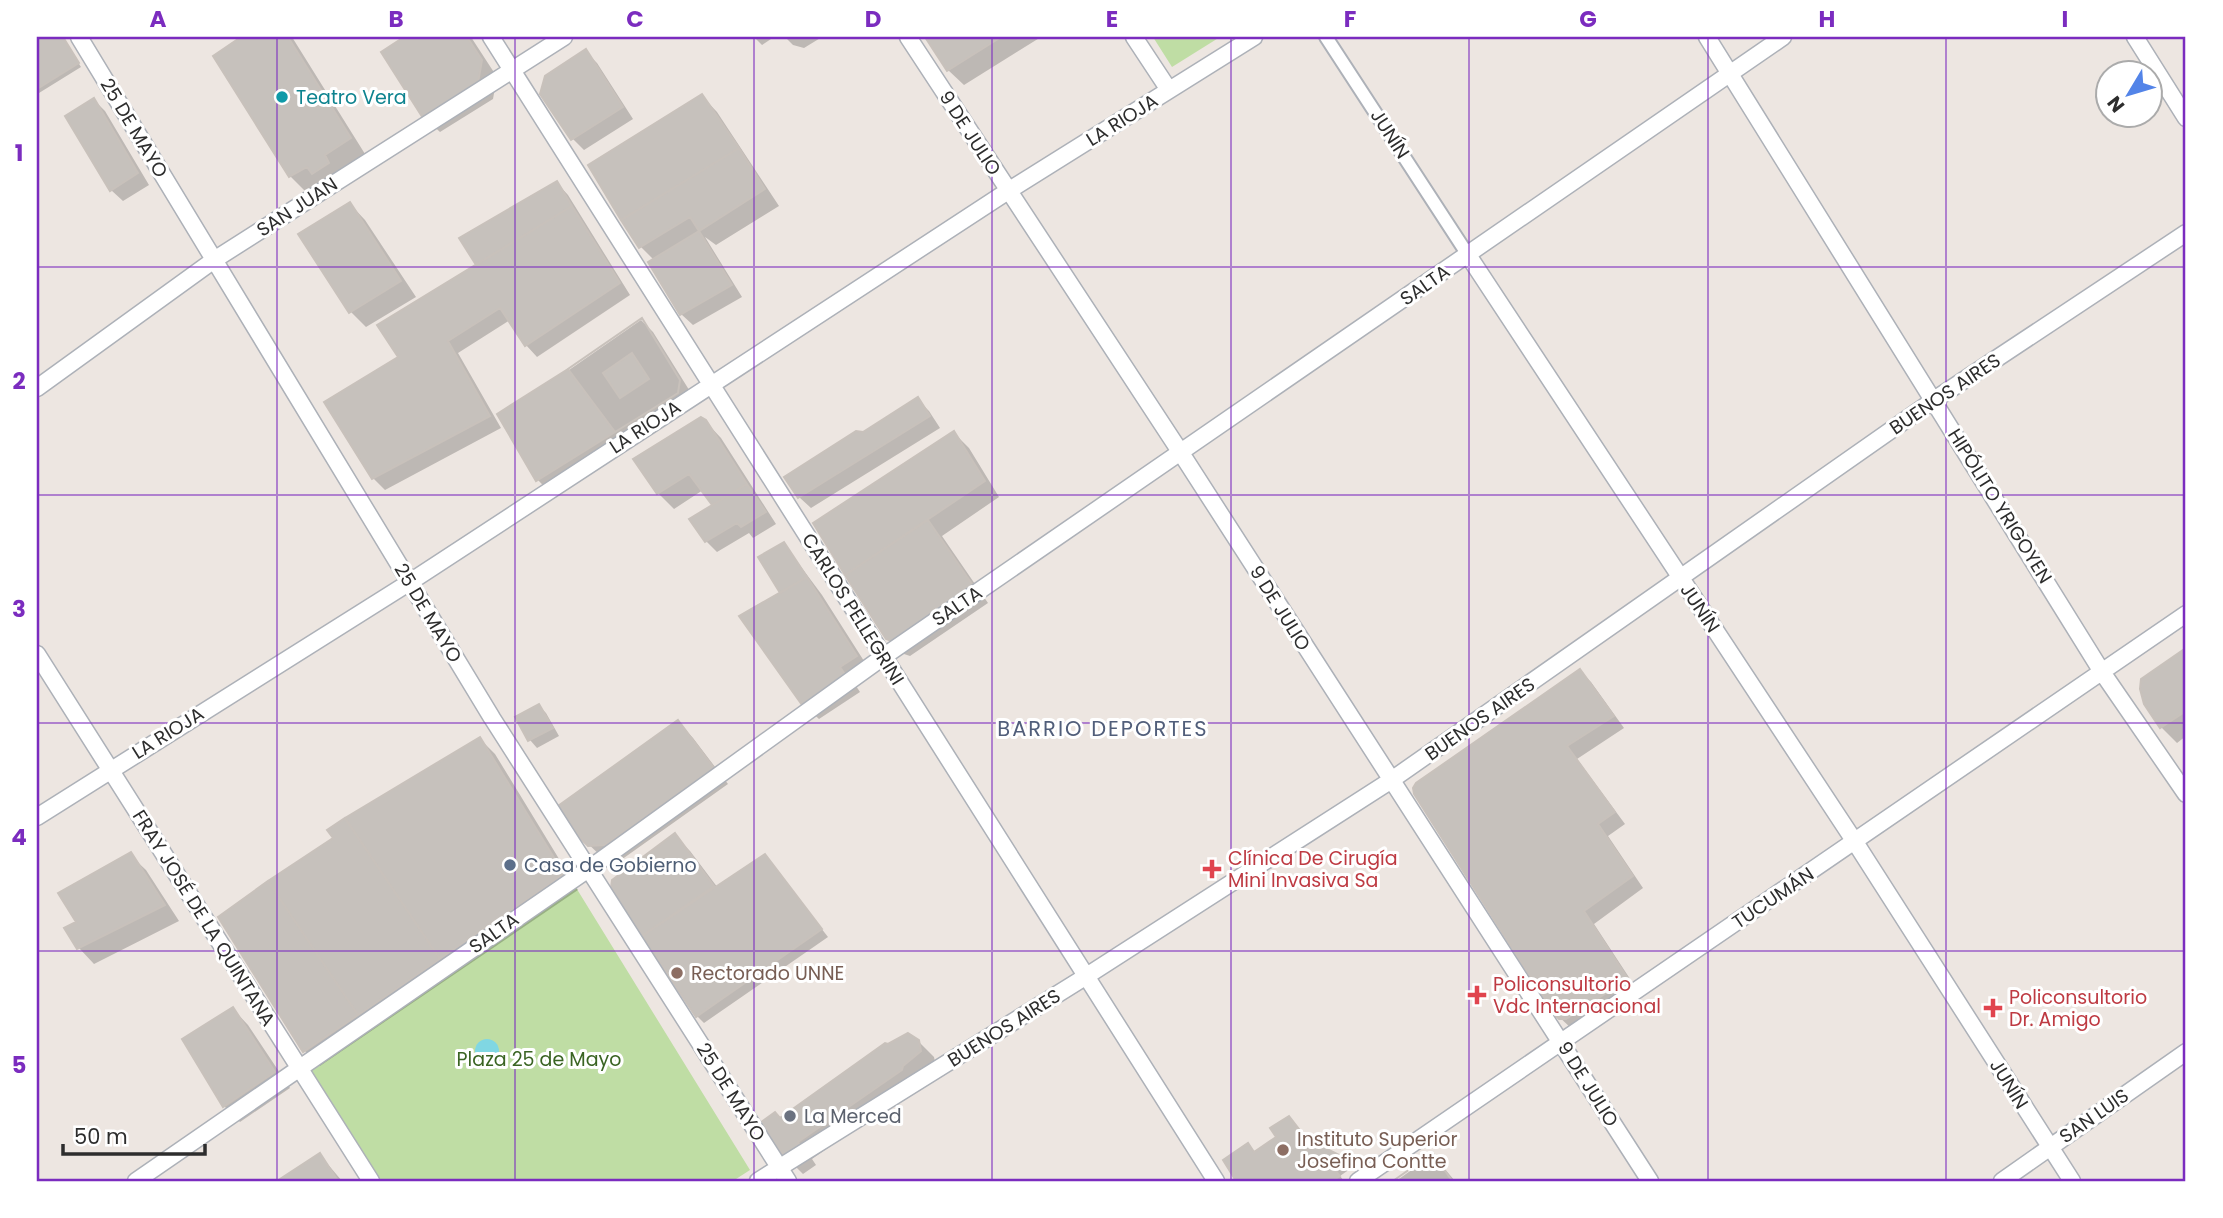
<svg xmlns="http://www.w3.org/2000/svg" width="2223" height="1218" font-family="Poppins,sans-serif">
<rect width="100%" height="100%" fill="#ede6e1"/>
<path fill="#bfdda4" d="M1153,37H1220L1172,67Z
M575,886L750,1170L733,1181H378L305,1071Z"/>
<path fill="#80d7e3" d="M475 1051a12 12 0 1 1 24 0a12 12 0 1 1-24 0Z"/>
<path fill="#0003" d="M37,37H62L81,67L39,93L37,91Z
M244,37H292L365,154L306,192L290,176L215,56Z
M407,37H471L497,77L493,99L440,132L424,117L383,53Z
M754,37H774L762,45Z
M785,37H822L804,48L793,45Z
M927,37H1041L964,85L948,70Z
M585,51L597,63L633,119L584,150L572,138Z
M702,96L717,112L779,206L716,245L705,237L742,297L693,325L681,314L654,260L641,247L590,166Z
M94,100L105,111L149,185L123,201L111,190Z
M557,183L568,195L630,295L537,357L526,345L510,320L458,353L501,428L385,490L373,478L326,403L400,357L479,265Z
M350,204L365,220L416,297L366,327L351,312Z
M641,320L653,332L691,393L553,496L538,480L499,415L569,370Z
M918,400L929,411L940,428L811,508L799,497L864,434Z
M705,421L721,438L776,524L753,538L749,533L717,552L706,541L715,506L703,490L674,509L658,493Z
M954,433L969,448L999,497L942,536L988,603L910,656L904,654L887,638L815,523Z
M784,544L822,595L871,672L854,683L860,692L819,719L803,704L783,593Z
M2186,650V736L2177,743L2161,727L2145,704L2143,680Z
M1580,671L1591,682L1624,728L1577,759L1625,824L1608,836L1643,888L1594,924L1638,991L1573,1030L1555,1013L1415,794Z
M539,706L546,713L559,736L537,748L530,740L518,717Z
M678,722L693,738L728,784L621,860L606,861L581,837Z
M480,739L495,754L578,890L320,1066L305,1051Z
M675,836L690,851L718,888L765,856L828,937L704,1023L697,1016L613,888Z
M130,855L146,870L179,921L94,964L79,948V922Z
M233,1009L248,1025L290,1088L240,1122L224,1106L185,1039Z
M918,1041L934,1057L936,1067L918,1085L812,1159L816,1165L803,1174L793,1164L791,1166L775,1150L781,1120Z
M1288,1118L1313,1147L1315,1145L1339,1158L1350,1169L1340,1176L1344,1181H1238L1225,1160L1248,1145L1255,1153L1279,1138Z
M320,1155L342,1181H281Z
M1433,1155L1455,1181H1396Z"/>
<path fill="#c6c1bc" stroke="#c8c1bb" stroke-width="2" fill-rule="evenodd" d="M37,37H63L79,63L37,89Z
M241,37H288L351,138L325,155L329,163L312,174L307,167L289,177L213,56Z
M404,37H467L482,60L478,83L423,118L381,52Z
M925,37H1001L947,71Z
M586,49L623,107L571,140L540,94L545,76Z
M702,94L739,148L621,220L588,165Z
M94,98L138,173L110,191L65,116Z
M739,148L765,189L699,231L690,217L639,248L621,220Z
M557,181L572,206L476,265L459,238Z
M350,202L401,281L349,313L298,234Z
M572,206L620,283L525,346L500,308L448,341L490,416L372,479L324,402L398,357L377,325Z
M699,231L732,285L680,315L648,262Z
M642,318L680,380L678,393L615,432L568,369ZM632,353L649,379L620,398L603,373Z
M642,318L680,380L678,393L615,432L568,369Z
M568,369L615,432L536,481L497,414Z
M918,397L930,416L798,498L784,477L856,431L863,432Z
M701,417L706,420L747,484L712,505L689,474L657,494L633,459Z
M954,431L985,481L845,575L813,523Z
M747,484L766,512L741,527L737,523L705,542L689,519Z
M928,520L974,587L894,642L886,639L845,575Z
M784,542L807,577L780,593L758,557Z
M807,577L857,656L840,667L846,676L802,705L739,616Z
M2186,648V711L2160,728L2144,704L2140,689L2141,679Z
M1580,669L1614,716L1567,746L1615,812L1598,824L1633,876L1584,911L1628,979L1566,1019H1559L1554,1014L1414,794L1413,788L1416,783Z
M539,704L553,728L528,741L515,717Z
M678,720L714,768L605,845L588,846L580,838L558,806Z
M480,737L564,874L440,959L345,818Z
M345,818L440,959L358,1015L268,881L333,838L327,830Z
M675,833L714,886L642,936L611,888L612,880Z
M131,852L165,905L77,949L64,928L76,922L58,893Z
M765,854L822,929L696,1017L642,936Z
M268,881L358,1015L303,1052L218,917Z
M233,1007L275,1072L223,1107L182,1039Z
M908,1033L919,1040L921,1051L903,1066L902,1070L798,1142L802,1149L786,1159L778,1148L774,1151L764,1137L768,1134L760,1123L775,1112L780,1118L885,1043L888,1044Z
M1289,1116L1305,1137L1300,1142L1307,1151L1315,1143L1341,1156L1330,1164L1340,1176L1332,1181H1236L1223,1160L1248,1143L1254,1152L1276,1137L1270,1128Z
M320,1153L338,1181H277Z
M1433,1153L1452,1181H1393Z
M1433,1153L1452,1181H1393Z"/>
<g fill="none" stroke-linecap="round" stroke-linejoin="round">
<defs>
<path id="pedestrian" d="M1326,37L1468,255"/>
<path id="minor" d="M79,37L492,718L788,1181
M491,37L1216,1181
M908,37L1181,453L1650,1181
M1134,37L1169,90
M1707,37L2102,672L2186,794
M2135,37L2186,118
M1468,255L1855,842L2072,1181
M37,388L214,260L564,37
M37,654L371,1181
M37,817L410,582L1008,191L1254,37
M136,1181L590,868L883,657L1783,37
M758,1181L1085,977L1390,781L1934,400L2186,233
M1358,1181L2186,614
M2002,1181L2186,1052"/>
</defs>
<use href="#pedestrian" stroke="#adb1b8" stroke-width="16"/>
<use href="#minor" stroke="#adb1b8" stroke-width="19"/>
<use href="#pedestrian" stroke="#fff" stroke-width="12"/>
<use href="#minor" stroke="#fff" stroke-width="16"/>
</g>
<path fill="none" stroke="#7b2cbf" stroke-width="2" stroke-opacity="0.55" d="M277,37V1181M515,37V1181M754,37V1181M992,37V1181M1231,37V1181M1469,37V1181M1708,37V1181M1946,37V1181M37,267H2186M37,495H2186M37,723H2186M37,951H2186"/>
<circle fill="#0f9aa8" stroke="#fff" stroke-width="2.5" cx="282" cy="97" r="7"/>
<circle fill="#5c6f8a" stroke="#fff" stroke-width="2.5" cx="510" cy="865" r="7"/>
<g fill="#e0444e" stroke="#fff" stroke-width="2.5">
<path d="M1208.5 858.5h7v7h7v7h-7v7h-7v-7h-7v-7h7z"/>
<path d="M1473.5 984.5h7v7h7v7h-7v7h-7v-7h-7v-7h7z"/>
<path d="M1989.5 997.5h7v7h7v7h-7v7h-7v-7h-7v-7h7z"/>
</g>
<g fill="#8d6e63" stroke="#fff" stroke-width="2.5">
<circle cx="677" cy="973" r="7"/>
<circle cx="1283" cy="1150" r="7"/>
</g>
<circle fill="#6b7280" stroke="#fff" stroke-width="2.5" cx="790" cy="1116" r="7"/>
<g text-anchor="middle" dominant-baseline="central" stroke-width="6" stroke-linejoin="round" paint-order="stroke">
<g font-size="19" fill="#0d838f" stroke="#fff" text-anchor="start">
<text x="296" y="97">Teatro Vera</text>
</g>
<g font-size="19" fill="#2d2d2d" stroke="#fff">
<text transform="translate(1122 120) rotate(-32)">LA RIOJA</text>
<text transform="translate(134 128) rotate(59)">25 DE MAYO</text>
<text transform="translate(970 133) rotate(57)">9 DE JULIO</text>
<text transform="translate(1390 134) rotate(57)">JUNÍN</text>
<text transform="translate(297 207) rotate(-33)">SAN JUAN</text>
<text transform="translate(1425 285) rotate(-35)">SALTA</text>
<text transform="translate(1945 394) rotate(-34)">BUENOS AIRES</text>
<text transform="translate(645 427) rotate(-33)">LA RIOJA</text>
<text transform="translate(2000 506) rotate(58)">HIPÓLITO YRIGOYEN</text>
<text transform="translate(957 606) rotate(-34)">SALTA</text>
<text transform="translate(1280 608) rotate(58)">9 DE JULIO</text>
<text transform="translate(1700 608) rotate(56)">JUNÍN</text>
<text transform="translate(853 609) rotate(58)">CARLOS PELLEGRINI</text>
<text transform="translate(428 613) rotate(59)">25 DE MAYO</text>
<text transform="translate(1480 719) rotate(-35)">BUENOS AIRES</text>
<text transform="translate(168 733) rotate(-32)">LA RIOJA</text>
<text transform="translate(1773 898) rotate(-34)">TUCUMÁN</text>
<text transform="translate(204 918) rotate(58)">FRAY JOSÉ DE LA QUINTANA</text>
<text transform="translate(494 933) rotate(-35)">SALTA</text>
<text transform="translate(1004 1028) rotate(-32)">BUENOS AIRES</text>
<text transform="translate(1588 1084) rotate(58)">9 DE JULIO</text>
<text transform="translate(2009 1084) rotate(58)">JUNÍN</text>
<text transform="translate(731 1092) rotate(58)">25 DE MAYO</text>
<text transform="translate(2094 1116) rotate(-35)">SAN LUIS</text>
</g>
<g font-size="19" fill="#be3a42" stroke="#fff" text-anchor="start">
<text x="1228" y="858">Clínica De Cirugía<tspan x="1228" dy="22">Mini Invasiva Sa</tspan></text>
<text x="1493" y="984">Policonsultorio<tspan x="1493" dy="22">Vdc Internacional</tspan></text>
<text x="2009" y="997">Policonsultorio<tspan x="2009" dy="22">Dr. Amigo</tspan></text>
</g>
<g font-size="19" fill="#4e5e75" stroke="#fff" text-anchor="start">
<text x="524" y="865">Casa de Gobierno</text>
</g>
<g font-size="19" fill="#785e54" stroke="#fff" text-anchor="start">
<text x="691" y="973">Rectorado UNNE</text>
<text x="1297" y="1139">Instituto Superior<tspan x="1297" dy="22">Josefina Contte</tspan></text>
</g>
<g font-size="19" fill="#3a6423" stroke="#fff">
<text x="539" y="1059">Plaza 25 de Mayo</text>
</g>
<g font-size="19" fill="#5b616d" stroke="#fff" text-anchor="start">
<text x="804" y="1116">La Merced</text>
</g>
<g font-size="21" letter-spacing="2" fill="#515e7a" stroke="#fff">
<text x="1103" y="728">BARRIO DEPORTES</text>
</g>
</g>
<rect width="2223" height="1218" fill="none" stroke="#ffffff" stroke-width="77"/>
<g transform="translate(2129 94) rotate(232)"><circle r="33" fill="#ffffff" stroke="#ababab" stroke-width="2"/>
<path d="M0-5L12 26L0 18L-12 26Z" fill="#5384e8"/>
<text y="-10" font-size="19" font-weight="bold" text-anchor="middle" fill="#2d2d2d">N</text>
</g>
<path d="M63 1144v10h142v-10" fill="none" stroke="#2d2d2d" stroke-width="3.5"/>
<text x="74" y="1144" font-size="21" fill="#2d2d2d" stroke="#ffffff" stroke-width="5" paint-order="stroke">50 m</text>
<rect x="38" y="38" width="2146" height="1142" fill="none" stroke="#7b2cbf" stroke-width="2.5"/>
<g font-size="23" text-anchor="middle" font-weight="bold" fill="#7b2cbf">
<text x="158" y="27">A</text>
<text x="396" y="27">B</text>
<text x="635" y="27">C</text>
<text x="873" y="27">D</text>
<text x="1112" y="27">E</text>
<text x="1350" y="27">F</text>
<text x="1588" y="27">G</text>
<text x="1827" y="27">H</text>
<text x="2065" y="27">I</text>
<text x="19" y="161">1</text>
<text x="19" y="389">2</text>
<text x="19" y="617">3</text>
<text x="19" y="845">4</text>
<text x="19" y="1073">5</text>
</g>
</svg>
